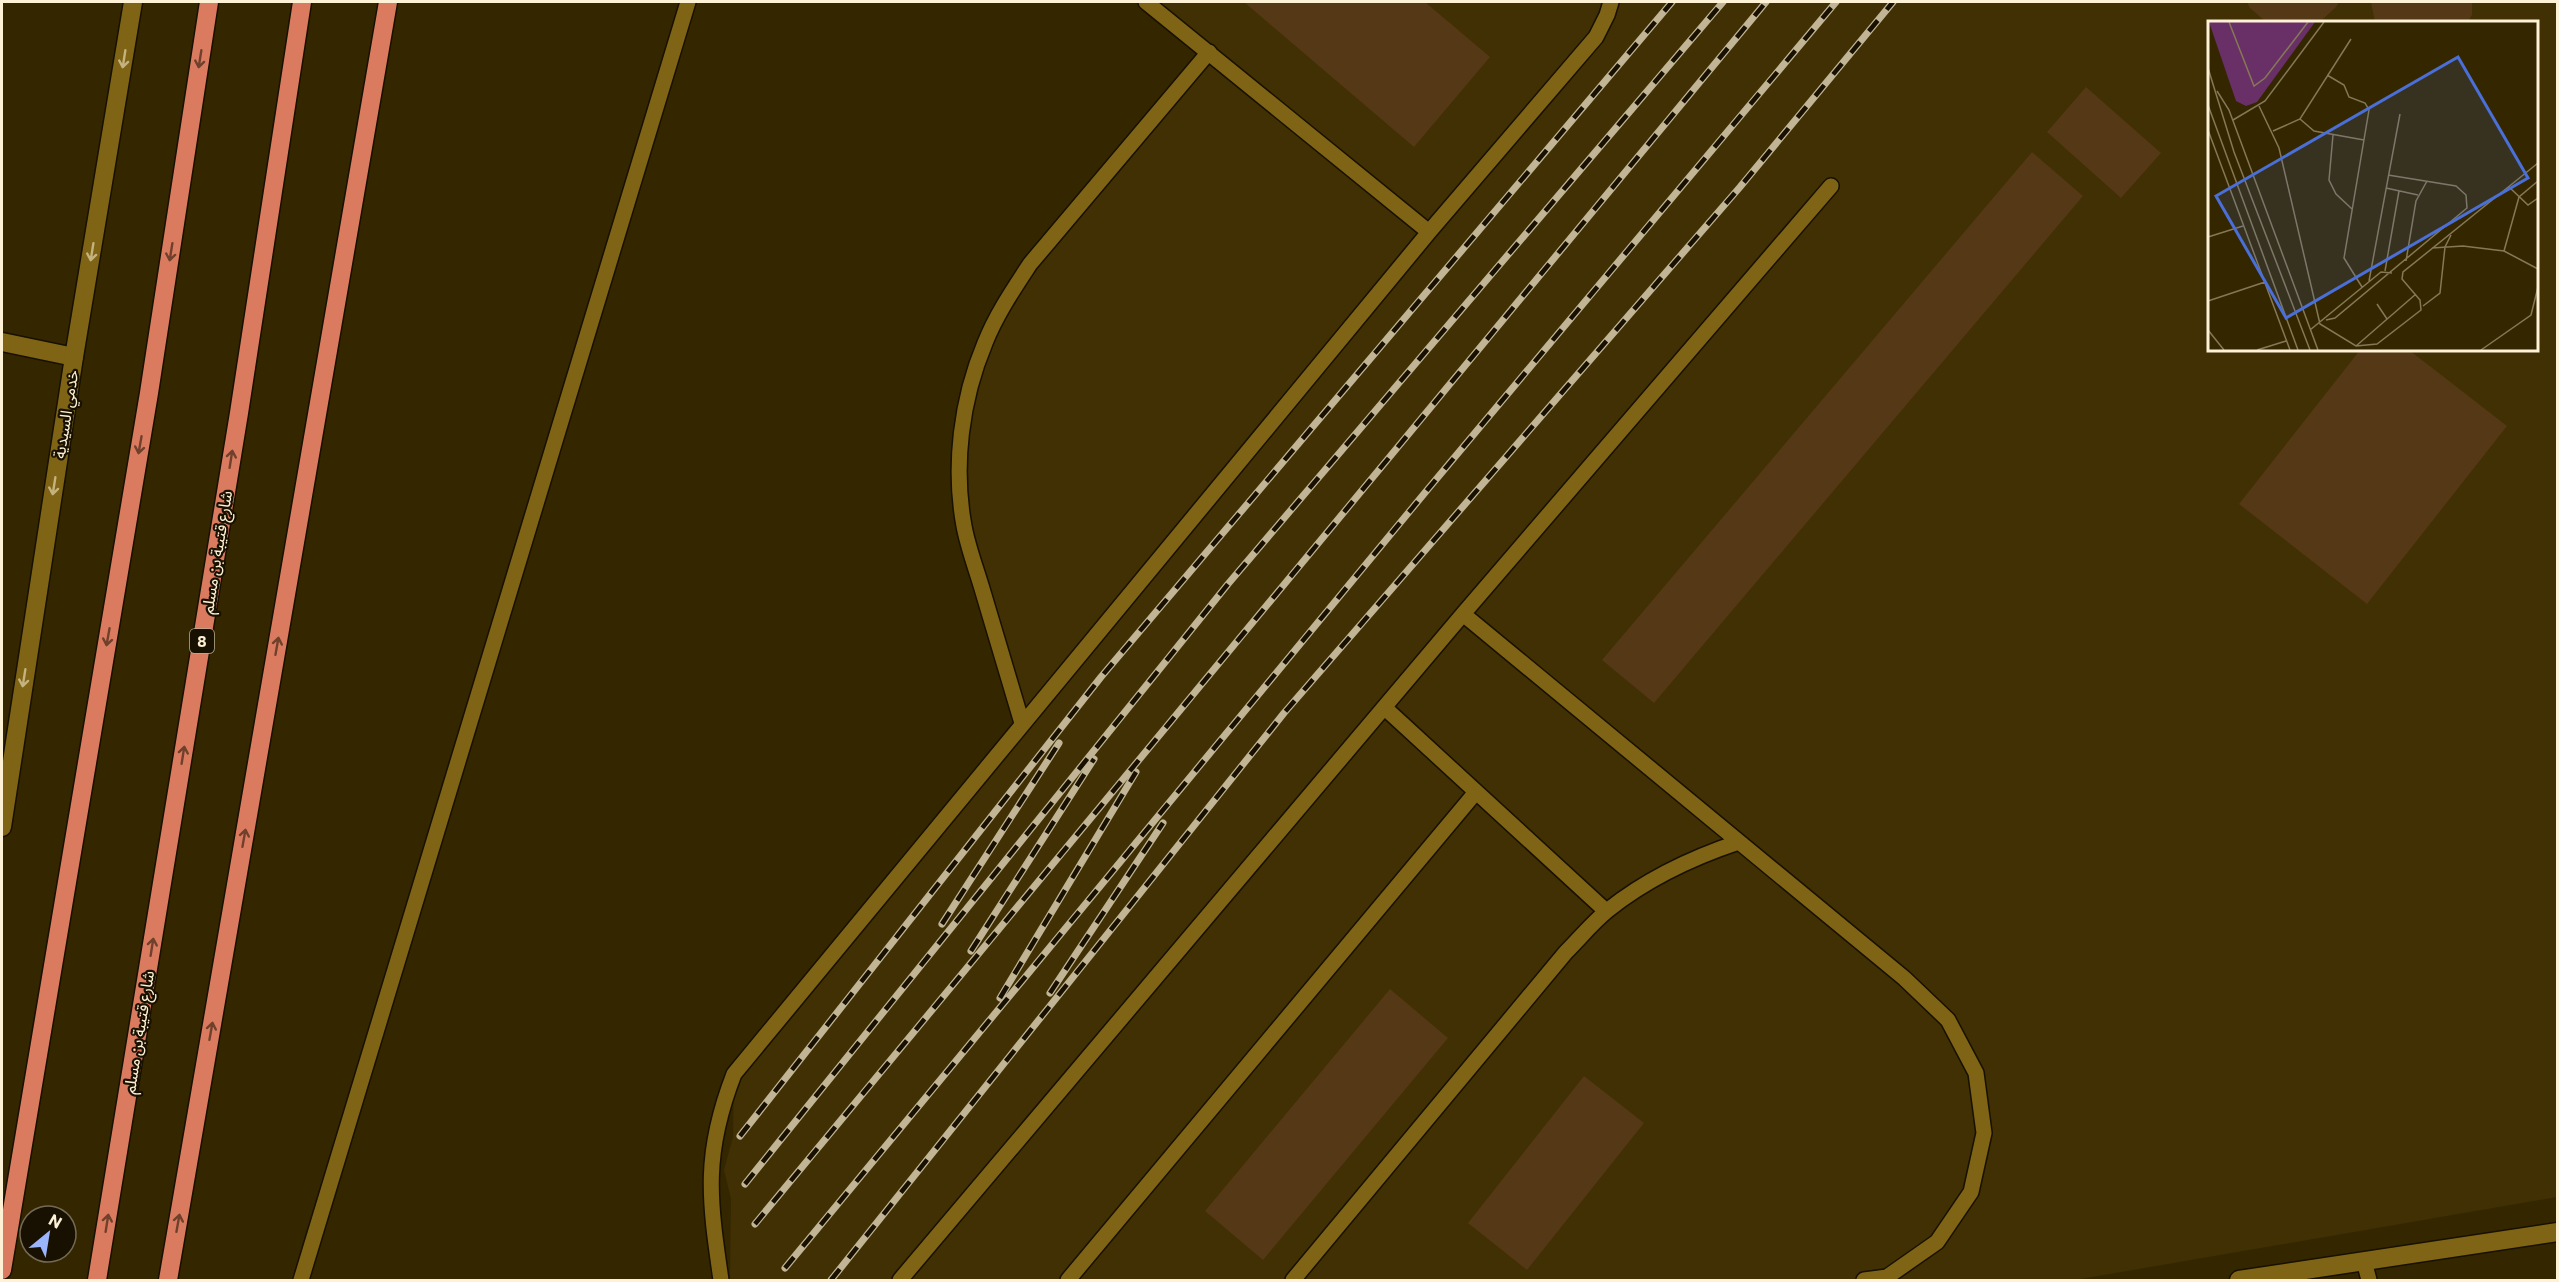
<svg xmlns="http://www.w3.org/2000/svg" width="2559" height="1282" font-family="Commissioner,'Noto Sans Arabic',sans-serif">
<rect width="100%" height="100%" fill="#342700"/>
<path fill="#403004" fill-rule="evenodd" d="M1142,2H2557V1197L2075,1280H730L731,1199L724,1170L733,1137L734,1074L1022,723L964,528L963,421L1005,303L1208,53ZM2210,22H2536V350H2210Z"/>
<path fill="#553815" d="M1244,2H1425L1490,57L1414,147Z
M2247,2H2339L2336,7L2320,22H2266L2250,8Z
M2371,2H2472V15L2468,22H2375Z
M2086,87L2161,153L2121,198L2047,132Z
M2032,152L2083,196L1654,703L1602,660Z
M2360,350H2409L2507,426L2367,604L2239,504Z
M1390,989L1448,1038L1263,1260L1205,1211Z
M1584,1076L1644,1123L1527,1270L1468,1223Z"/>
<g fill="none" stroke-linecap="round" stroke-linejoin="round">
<defs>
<path id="service" d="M1146,2L1429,232
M1463,614L1904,978L1948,1020L1976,1073L1984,1133L1971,1192L1937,1242L1887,1277L1864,1280
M1385,708L1606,911
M1022,723C1009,679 996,636 983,592C977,571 968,548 964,526C953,466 961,400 985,343C996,315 1013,290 1030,264L1209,52
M2364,1261L2369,1280
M301,1280L688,2
M721,1280C709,1198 703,1154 734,1074L1429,232L1596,37L1607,15L1611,2
M900,1280L1463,614L1831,186
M1068,1280L1476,792
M1293,1280L1566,952C1580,938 1593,922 1608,910C1648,878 1691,858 1739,842"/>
<path id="minor" d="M2,342L74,357
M2239,1280L2558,1232"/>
<path id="tertiary" d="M2,827L74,357L133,2"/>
<path id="trunk" d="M2,1270L149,393L209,2
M97,1280L239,413L302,2
M168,1280L388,2"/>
</defs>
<use href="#service" stroke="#181000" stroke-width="18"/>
<use href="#minor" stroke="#181000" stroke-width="21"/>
<use href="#tertiary" stroke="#181000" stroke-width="21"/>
<use href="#trunk" stroke="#181000" stroke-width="21"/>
<use href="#service" stroke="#7e6414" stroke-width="15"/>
<use href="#minor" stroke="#7e6414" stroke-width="18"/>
<use href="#tertiary" stroke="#7e6414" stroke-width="18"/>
<use href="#trunk" stroke="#da7b60" stroke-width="18"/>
<defs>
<path id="rail" d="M942,924L1059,743
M971,951L1094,759
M1050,993L1163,823
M1000,998L1136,772
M740,1136L1101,677L1672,2
M745,1184L1228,584L1723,2
M755,1224L1766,2
M785,1268L1428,489L1836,2
M831,1280L1284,713L1740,187L1893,2"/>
</defs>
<use href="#rail" stroke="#c1b595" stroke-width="7"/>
<use href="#rail" stroke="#181000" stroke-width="4.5" stroke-dasharray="14" stroke-linecap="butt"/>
</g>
<defs><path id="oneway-shaft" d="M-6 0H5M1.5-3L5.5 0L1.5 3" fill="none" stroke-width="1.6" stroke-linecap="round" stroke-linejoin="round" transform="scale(1.5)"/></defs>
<g stroke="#c4b27f">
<use href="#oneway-shaft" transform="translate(124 59) rotate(99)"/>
<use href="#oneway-shaft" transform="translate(92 252) rotate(99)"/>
<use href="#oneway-shaft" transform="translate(54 486) rotate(99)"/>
<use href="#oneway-shaft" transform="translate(24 678) rotate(99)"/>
</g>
<g stroke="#6f402b">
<use href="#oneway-shaft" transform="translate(200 59) rotate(99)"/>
<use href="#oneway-shaft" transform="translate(171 252) rotate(99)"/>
<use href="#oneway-shaft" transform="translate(140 445) rotate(100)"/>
<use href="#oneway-shaft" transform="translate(231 459) rotate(-81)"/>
<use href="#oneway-shaft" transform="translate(108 637) rotate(100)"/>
<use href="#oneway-shaft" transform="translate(277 646) rotate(-80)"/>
<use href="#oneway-shaft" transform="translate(183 755) rotate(-81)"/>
<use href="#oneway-shaft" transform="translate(244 838) rotate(-80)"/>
<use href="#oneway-shaft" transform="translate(152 947) rotate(-81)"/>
<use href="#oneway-shaft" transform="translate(211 1031) rotate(-80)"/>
<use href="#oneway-shaft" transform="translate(107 1223) rotate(-81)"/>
<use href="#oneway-shaft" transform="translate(178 1223) rotate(-80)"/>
</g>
<g text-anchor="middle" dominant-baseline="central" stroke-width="4.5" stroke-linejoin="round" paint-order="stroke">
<rect fill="#181000" stroke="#b9ae96" stroke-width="1.5" x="190" y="629" width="24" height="24" rx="4.5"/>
<g font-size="15" font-weight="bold" fill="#fef2d6">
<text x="202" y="641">8</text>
</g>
<g font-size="16" fill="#fef2d6" stroke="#181000">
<text transform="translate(65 414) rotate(-81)">خدمي السيدية</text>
<text transform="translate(216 552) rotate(-81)">شارع قتيبة بن مسلم</text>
<text transform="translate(138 1032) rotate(-81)">شارع قتيبة بن مسلم</text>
</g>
</g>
<g transform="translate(2208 21)">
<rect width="330" height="330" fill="#342700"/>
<path d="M1,1H107L49,81L38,85L28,80Z" fill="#693067"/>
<path fill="none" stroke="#857856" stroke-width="1.5" d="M21,1L46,65L57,57L100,1M0,47L26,131L102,329M119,54L136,64L141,76L157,82L161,89L136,237L154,266M9,70L21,89L110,329M0,84L90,329M51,85L71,127L112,303L148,325L169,323L213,289L212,279L194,258L195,251L330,142M92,98L106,110L156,119M25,99L57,80L116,1M0,109L82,329M65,110L92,98L143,18M125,114L121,159L128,173L144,188M301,166L320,184L330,177M178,167L210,174M0,216L35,205M224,227L255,225L296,230L330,248M296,230L311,176L330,160M198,240L208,180L219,160M177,250L191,170M161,260L192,93M0,280L57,261M169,283L179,298M215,285L232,272L237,226L243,214M118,299L127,297L259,187L258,174L248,165L180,154M0,309L16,329M102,309L173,251L184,252M148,325L208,273M49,329L78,320M273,329L323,294L330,266"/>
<path fill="#4a6fd8" fill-opacity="0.15" stroke="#4a6fd8" stroke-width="3" d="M250,36L320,157L78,297L8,175Z"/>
<rect width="330" height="330" fill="none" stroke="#fef2d6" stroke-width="3"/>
</g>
<rect width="2559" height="1282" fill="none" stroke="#fef2d6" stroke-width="6"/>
<g transform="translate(48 1234) rotate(30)"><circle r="28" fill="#181000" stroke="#746a56" stroke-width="1.5"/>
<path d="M0-4.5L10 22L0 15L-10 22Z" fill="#9bb5fd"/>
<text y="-9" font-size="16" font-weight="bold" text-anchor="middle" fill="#fef2d6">N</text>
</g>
</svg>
